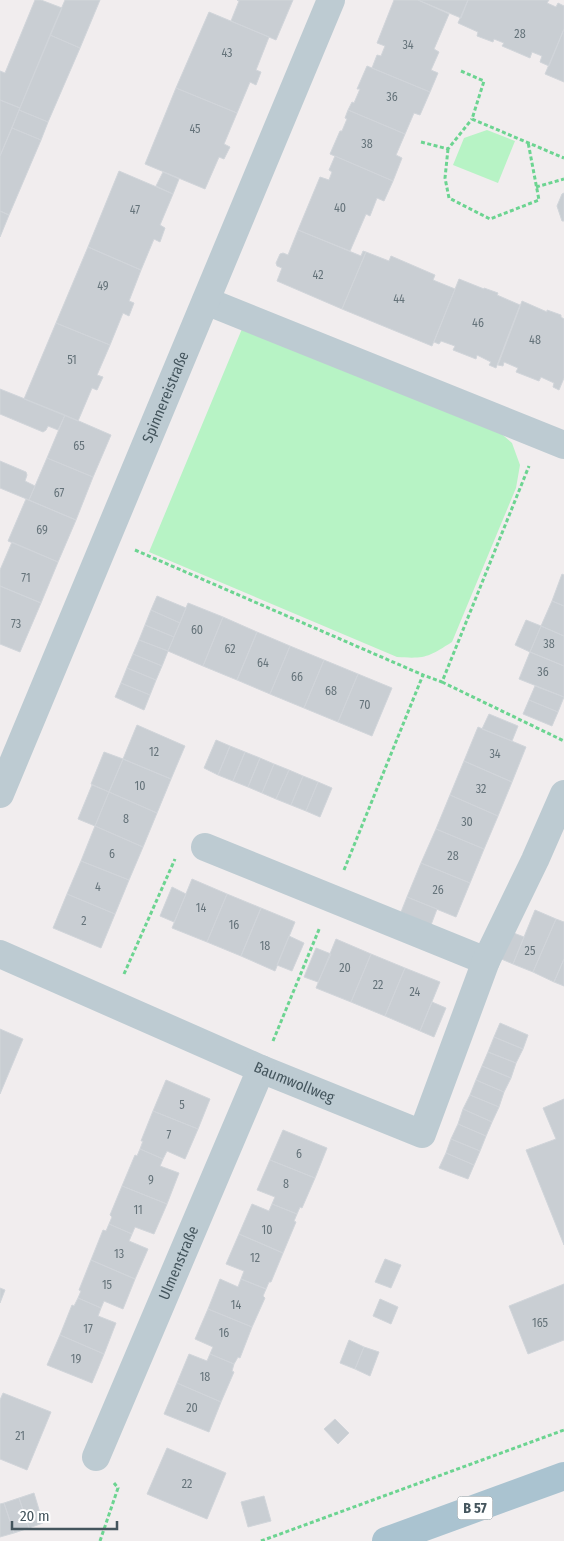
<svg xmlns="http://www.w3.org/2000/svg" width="564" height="1541" font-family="'Fira Sans Condensed',sans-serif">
<rect width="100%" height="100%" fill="#f1edee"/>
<path fill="#b7f3c5" d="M487,130L515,141L498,183L453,165L464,138Z
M244,324L496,429L512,443L520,465L516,488L452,642C428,657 426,659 397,657L149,552Z"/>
<path fill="#c9ced3" stroke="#d1d5da" d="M35,0H41L62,8L20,108L0,100V71L5,73Z
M65,0H100L80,48L50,35Z
M237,0H293L276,40L231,21L239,1Z
M394,0H418L449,14L434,49L439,52L431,70L438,73L430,92L372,68L377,55L381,56L385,46L377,43Z
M418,0H468L461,18Z
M468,0H549L547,3L556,7L558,3L564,6V29L549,66L540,62L542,56L532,52L530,58L502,46L504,43L494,39L493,42L477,36L478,32L458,23Z
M209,12L269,37L256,70L261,72L256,85L250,82L237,113L176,88Z
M564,29V82L545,74Z
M50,35L80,48L48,122L19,110Z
M367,66L430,92L420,115L414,113L405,134L348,110L352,102L354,103L360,89H357Z
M176,88L237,113L224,144L230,147L224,159L219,157L205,189L145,164Z
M0,100L20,108L0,156Z
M19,110L48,122L41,140L12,128Z
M348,110L405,134L396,155L402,158L393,181L330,154L340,131H342L347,119L345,118Z
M12,128L41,140L9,215L0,211V156Z
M335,156L393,181L384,201L377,198L370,216L366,214L350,251L298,230L320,177L329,180L332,172L329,170Z
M119,171L173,194L160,225L165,228L160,242L154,239L141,270L88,247Z
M163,172L179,179L173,194L156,186Z
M564,193V221H562L557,206L562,194Z
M0,211L9,215L0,237Z
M298,230L361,256L363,251L366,252L342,309L277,281L282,268L277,266L276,263L280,254L283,253L288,255Z
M88,247L141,270L129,301L134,303L129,316L123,313L110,345L56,323Z
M366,252L389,261L391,256L435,275L433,280L455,289L432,346L342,309Z
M459,279L484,289V288L498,293L497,295L520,305L496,368L489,365L491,362L477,355L476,359L453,350L455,346L441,341L439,344L434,342Z
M522,301L547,312V310L561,315V317L564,319V378L559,390L553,387L554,383L541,377L539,381L516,372L518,368L504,362L503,366L498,365Z
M56,323L110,345L97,375L103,377L97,390L92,388L78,421L24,399Z
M0,389L65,415L58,430L48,426L46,430L43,432L0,414Z
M65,415L111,435L93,477L47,458Z
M47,458L93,477L76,520L29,500Z
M0,461L26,472L27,475L25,481L35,486L29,500L0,488Z
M26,499L76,520L58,562L8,541Z
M12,542L58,562L41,603L0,586V570Z
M562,574L564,575V606L552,601Z
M0,586L41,603L20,652L0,644Z
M157,596L186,608L180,623L151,610Z
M552,601L564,606V636L541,626Z
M188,603L223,617L203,666L168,651Z
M151,610L180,623L174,637L145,625Z
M223,617L257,632L237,680L203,666Z
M526,620L541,626L530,652L515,645Z
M145,625L174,637L168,651L139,640Z
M541,626L564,636V666L530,652Z
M257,632L290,646L270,694L237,680Z
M139,640L168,651L162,666L133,654Z
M290,646L324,660L304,708L270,694Z
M530,652L564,666V697L519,679Z
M133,654L162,666L156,680L127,668Z
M324,660L358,674L338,722L304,708Z
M127,668L156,680L150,695L121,683Z
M358,674L392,688L372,736L338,722Z
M121,683L150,695L144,710L115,697Z
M535,686L564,697L558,712L529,700Z
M529,700L558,712L552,726L523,714Z
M489,714L518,726L512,741L482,729Z
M137,725L185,746L171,779L123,759Z
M478,727L526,747L512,782L464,761Z
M216,740L230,746L218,775L204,768Z
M230,746L245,752L233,781L218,775Z
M104,752L123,759L109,792L91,784Z
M245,752L260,758L248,787L233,781Z
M260,758L274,764L262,793L248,787Z
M123,759L171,779L157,813L109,792Z
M464,761L512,782L498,816L450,795Z
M274,764L289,770L276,799L262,793Z
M289,770L303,776L291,805L276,799Z
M303,776L318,782L306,811L291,805Z
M318,782L332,788L320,817L306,811Z
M92,785L109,792L95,826L78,819Z
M109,792L157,813L143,847L95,826Z
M450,795L498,816L484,849L436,829Z
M95,826L143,847L129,880L81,861Z
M436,829L484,849L470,883L421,863Z
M81,861L129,880L115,914L67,894Z
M421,863L470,883L456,917L407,897Z
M192,879L227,894L207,942L172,928Z
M172,887L186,894L174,922L160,916Z
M67,894L115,914L101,948L53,928Z
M227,894L261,908L241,956L207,942Z
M407,897L437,909L431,925L401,912Z
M261,908L295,922L275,971L241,956Z
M535,910L556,919L533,972L513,964Z
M556,919L564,922V959L554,982L533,972Z
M511,932L524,937L513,964L499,958Z
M289,936L304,943L292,971L277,965Z
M336,939L371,954L351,1002L316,988Z
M316,948L331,954L318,982L304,977Z
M371,954L405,968L385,1016L351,1002Z
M564,959V986L554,982Z
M405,968L440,982L420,1031L385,1016Z
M432,1002L446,1008L434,1037L420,1031Z
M500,1023L528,1035L523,1049L494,1037Z
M0,1029L23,1039L0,1094Z
M494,1037L523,1049L516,1063L488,1052Z
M488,1052L516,1063L511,1078L482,1066Z
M482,1066L511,1078L504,1092L476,1080Z
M166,1080L210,1099L198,1129L153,1111Z
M476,1080L504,1092L499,1107L470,1095Z
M470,1095L499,1107L492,1122L463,1109Z
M564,1099V1245L526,1150L556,1139L543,1108Z
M463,1109L492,1122L486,1136L458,1124Z
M153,1111L198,1129L185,1159L167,1151L163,1159L140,1149L143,1141H141Z
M458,1124L486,1136L480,1151L451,1139Z
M283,1130L327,1148L315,1178L270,1160Z
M451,1139L480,1151L474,1165L446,1153Z
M140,1149L163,1159L160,1166L179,1173L167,1204L122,1186L135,1155L137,1156Z
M446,1153L474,1165L468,1179L439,1168Z
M270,1160L315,1178L302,1208L300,1207L297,1214L272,1204L275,1197L257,1190Z
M122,1186L167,1204L154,1234L135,1227L132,1234L109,1224L112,1217L110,1215Z
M252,1204L269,1211L272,1204L297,1214L294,1221L296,1222L283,1253L239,1234Z
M109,1224L132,1234L129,1241L148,1249L135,1279L91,1260L103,1230L106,1231Z
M239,1234L283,1253L271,1282H269L266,1289L241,1279L244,1271L226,1264Z
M385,1259L401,1265L391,1288L375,1282Z
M91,1260L135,1279L123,1309L104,1301L101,1308L78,1298L81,1291L79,1290Z
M220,1279L238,1287L241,1279L266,1289L263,1296L265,1298L252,1327L208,1309Z
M564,1284V1340L528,1354L509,1306Z
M0,1288L5,1290L0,1303Z
M78,1298L101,1308L98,1316L116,1323L104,1354L60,1335L72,1305L74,1306Z
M380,1299L398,1307L391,1324L373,1316Z
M208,1309L252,1327L240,1358L238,1357L234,1364L210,1354L213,1347L195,1339Z
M60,1335L104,1354L92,1383L47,1365Z
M349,1340L364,1347L355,1369L340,1363Z
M364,1347L379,1352L370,1376L355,1369Z
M189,1354L207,1361L210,1354L234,1364L232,1371L234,1372L221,1402L177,1383Z
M177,1383L221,1402L209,1432L164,1414Z
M3,1393L51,1412L27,1470L0,1459V1400Z
M335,1419L349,1433L338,1444L324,1429Z
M167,1448L226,1473L207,1519L147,1494Z
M34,1493L43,1523L29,1528L19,1498Z
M264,1496L271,1521L248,1527L241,1502Z
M19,1498L29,1528L14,1533L4,1503Z
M4,1503L14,1533L0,1537V1504Z"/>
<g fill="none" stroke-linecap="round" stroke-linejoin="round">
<path stroke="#6cd491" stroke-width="3" stroke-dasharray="4 2.5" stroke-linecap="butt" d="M461,71L484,81L472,119L564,158
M421,142L448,149L472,119
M448,149L445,178L449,198L490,219L539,200L528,142
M536,187L564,179
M135,550L423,675
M442,682L564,741
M344,870L423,675L442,682L529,466
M124,974L175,859
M273,1041L320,927
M100,1541L118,1488L114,1483
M261,1541L564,1430"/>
<g stroke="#bdcbd2" stroke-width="28">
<path d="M206,301L564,445"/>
<path id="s1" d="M0,794L331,0"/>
<path d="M205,847L486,961"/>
<path id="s2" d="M0,954L261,1069L422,1134L486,961L535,860L564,794"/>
<path id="s3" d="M96,1457L261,1069"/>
</g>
<path stroke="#aac3d0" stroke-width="28" d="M386,1541L564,1476"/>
</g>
<g text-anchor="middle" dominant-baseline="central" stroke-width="5" stroke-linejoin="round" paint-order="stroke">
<g font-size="12" fill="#65737a">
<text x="520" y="34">28</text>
<text x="408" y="45">34</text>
<text x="227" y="53">43</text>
<text x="392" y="97">36</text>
<text x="195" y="129">45</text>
<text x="367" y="144">38</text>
<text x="340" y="208">40</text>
<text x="135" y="210">47</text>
<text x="318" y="275">42</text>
<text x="103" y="286">49</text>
<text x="399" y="299">44</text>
<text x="478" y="323">46</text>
<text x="535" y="340">48</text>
<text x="72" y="360">51</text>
<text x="79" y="446">65</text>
<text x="59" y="493">67</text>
<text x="42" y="530">69</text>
<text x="26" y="578">71</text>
<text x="16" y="624">73</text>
<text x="197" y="630">60</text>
<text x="549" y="644">38</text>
<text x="230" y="649">62</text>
<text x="263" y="663">64</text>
<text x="543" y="672">36</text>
<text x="297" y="677">66</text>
<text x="331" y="691">68</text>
<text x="365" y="705">70</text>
<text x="154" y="752">12</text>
<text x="495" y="754">34</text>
<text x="140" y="786">10</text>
<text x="481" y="789">32</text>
<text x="126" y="819">8</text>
<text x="467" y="822">30</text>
<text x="112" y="854">6</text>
<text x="453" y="856">28</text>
<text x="98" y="887">4</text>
<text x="438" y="890">26</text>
<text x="201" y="908">14</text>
<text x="84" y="921">2</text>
<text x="234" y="925">16</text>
<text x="265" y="946">18</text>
<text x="530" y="951">25</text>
<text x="345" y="968">20</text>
<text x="378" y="985">22</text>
<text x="415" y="992">24</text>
<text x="182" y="1105">5</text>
<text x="169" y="1135">7</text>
<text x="299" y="1154">6</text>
<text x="151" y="1180">9</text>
<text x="286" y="1184">8</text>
<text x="138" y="1210">11</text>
<text x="267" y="1230">10</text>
<text x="119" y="1254">13</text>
<text x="255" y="1258">12</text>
<text x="107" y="1285">15</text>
<text x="236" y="1305">14</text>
<text x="540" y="1323">165</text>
<text x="88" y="1329">17</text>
<text x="224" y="1333">16</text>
<text x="76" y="1359">19</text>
<text x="205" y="1377">18</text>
<text x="192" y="1408">20</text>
<text x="20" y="1436">21</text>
<text x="187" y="1484">22</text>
</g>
<rect fill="#fff" stroke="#7c888e" stroke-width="1" x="457.5" y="1496.5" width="35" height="23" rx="4"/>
<g font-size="14" font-weight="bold" fill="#44555d">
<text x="475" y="1508">B 57</text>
</g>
<g font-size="15" fill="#44555d" stroke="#fff">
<text stroke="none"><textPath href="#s1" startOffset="430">Spinnereistraße</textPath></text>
<text stroke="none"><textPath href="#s2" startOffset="321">Baumwollweg</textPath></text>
<text stroke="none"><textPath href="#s3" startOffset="211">Ulmenstraße</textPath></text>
</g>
</g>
<path d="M12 1521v8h105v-8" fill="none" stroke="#44555d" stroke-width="2.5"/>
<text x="20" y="1521" font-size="15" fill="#44555d" stroke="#ffffff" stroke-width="4" paint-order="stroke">20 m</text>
</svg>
